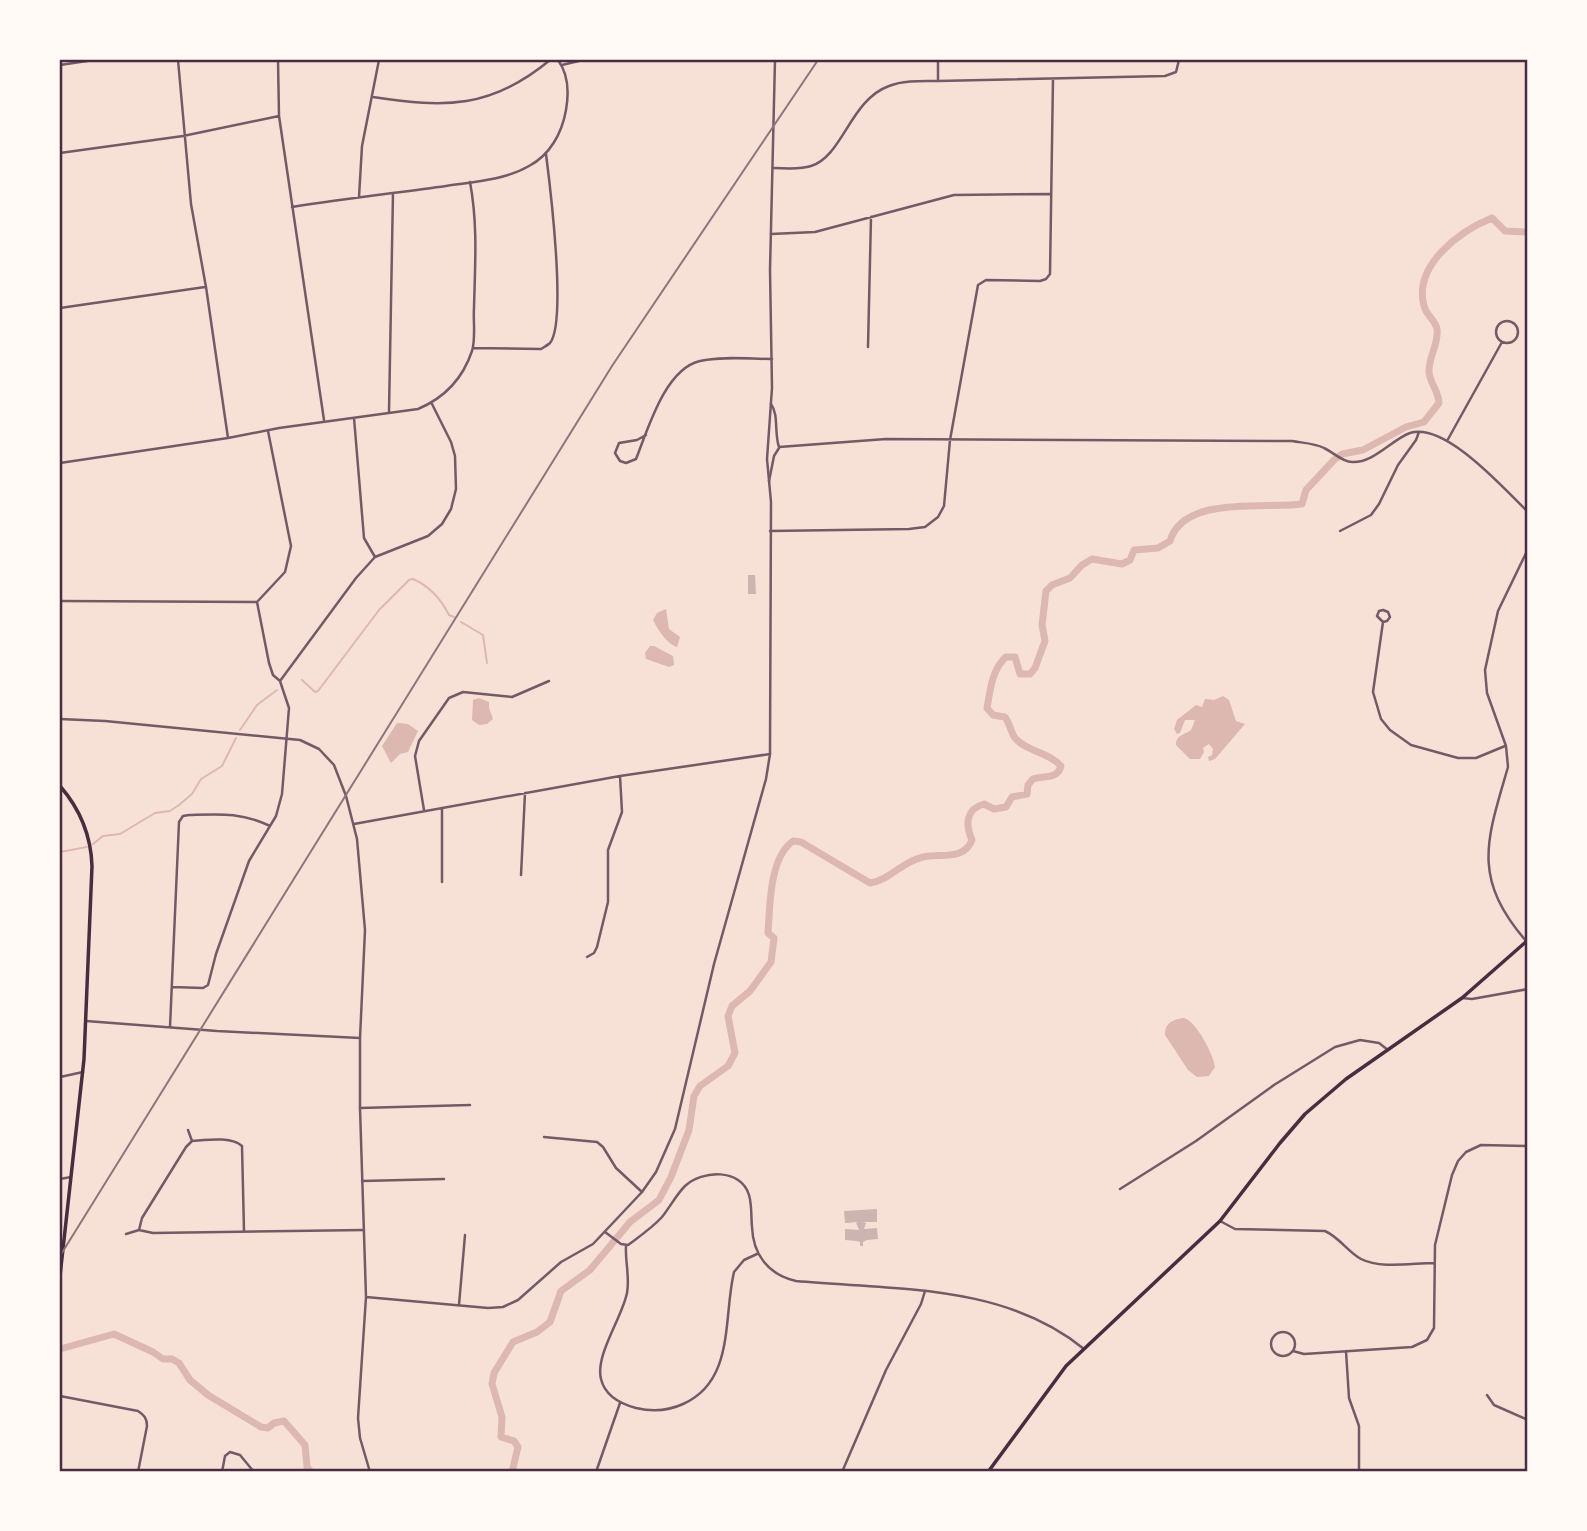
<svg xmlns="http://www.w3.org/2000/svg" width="1587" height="1531" font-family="Arial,sans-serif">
<rect width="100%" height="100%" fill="#f7e1d7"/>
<path fill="#dcb8b0" d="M666,609L669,629L680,637L677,647C667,644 658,630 653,620L657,613Z
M650,646H654L673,656L674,665L669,667L646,659L645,653Z
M1223,696L1229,700L1236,721L1245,724L1215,759L1209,761L1208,757L1212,755L1213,749L1209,744L1203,748L1204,752L1200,759H1190L1176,745C1176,735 1184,735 1191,730L1195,720H1185L1180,733L1177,734L1174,729L1177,720L1196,705L1202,707L1205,699L1214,700Z
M479,698L489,702V708L493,719L487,724L479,725L472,720L473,700Z
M397,723L408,724L418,731L408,752L400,754L391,763L382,746Z
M1184,1018C1196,1021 1214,1055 1215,1067L1209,1076L1197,1077L1188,1070L1165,1035C1164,1023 1174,1019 1184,1018Z"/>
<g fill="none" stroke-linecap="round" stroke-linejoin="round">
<path stroke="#dcb8b0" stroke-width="2" d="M461,622L483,635L487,663
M302,680L315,692L318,691L379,610L409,580L413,579C429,586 441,599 449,615L454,617
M240,730L257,705L277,690
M93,844L103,836L120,834L155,813L170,811L179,805L192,794L201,779L222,766L236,738
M60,852L87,847"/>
<path stroke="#dcb8b0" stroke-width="7" d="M60,1349L114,1334L153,1352L163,1359H172L179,1363L190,1380L208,1395L261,1427L268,1428L274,1423L284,1421L305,1445L307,1467L311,1472
M512,1472L518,1447L514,1441L501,1437L502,1417L492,1384L494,1373L513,1342L537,1332L550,1322L561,1291L590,1270L630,1222L659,1200L671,1177L689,1130L694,1096L700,1086L728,1066L735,1053L728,1016L732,1006L750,991L771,962L774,938L768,933C770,907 769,858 793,841L801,842L870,883C890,880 903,861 923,857C940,853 964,861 972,840C965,824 966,809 984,804L994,809L1006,807L1012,797L1027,794L1028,785L1033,779C1045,775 1057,780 1061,766C1049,752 1027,752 1015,738C1011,733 1010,724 1005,717L993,715L987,708C990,691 992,669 1006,657H1015L1020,674H1030L1035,668L1045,641L1042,625L1046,591L1052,585L1070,578L1082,565L1092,559L1122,564L1130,560L1134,550L1158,548L1170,541C1183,495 1265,509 1302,504L1306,490L1334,460L1342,454L1363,450L1406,427L1424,422L1439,403C1438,389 1430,384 1429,372C1428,358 1439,344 1437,329C1436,321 1426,315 1424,306C1413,265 1460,231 1492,218L1505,231L1528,232"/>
</g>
<path fill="#ccb4b1" d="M748,575H755L756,594H748Z
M877,1209V1222H863L866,1223L864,1229L877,1228L878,1239L867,1240L863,1242V1246H860V1242L856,1241L845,1240V1229L859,1230L856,1223L858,1222L845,1223L844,1211Z"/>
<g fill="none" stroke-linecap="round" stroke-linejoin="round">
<path stroke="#755966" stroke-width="2.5" d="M178,60L191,204L206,287L228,438
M278,60L279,116L324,420
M938,60V81
M60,65L94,60
M562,65L583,60
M373,97C445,108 491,109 550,60
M60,153L183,136L279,116
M773,168C785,168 799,170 811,166C843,156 850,100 889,86C904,80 922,81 938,81L1165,76L1176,72L1179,60
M359,197L362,146L379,60
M292,207C344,199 395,193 446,186C473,182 505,180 529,166C550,155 562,133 566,110C569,93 569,75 558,60
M771,234L815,232L954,195L1050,194
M60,308L205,287
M1496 332a11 11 0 1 1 22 0a11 11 0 1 1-22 0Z
M868,347L871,217
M473,348L541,349C544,347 548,345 550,343C567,322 550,185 546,154
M771,404C779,415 774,433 779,447L886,439L1292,441C1303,443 1314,443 1324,448C1333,452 1342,462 1352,462C1374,463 1391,440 1410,433C1446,422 1505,490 1528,512
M389,412L393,193
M354,418L364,538L375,557
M646,435L637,440L619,443L615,453L620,461L626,463L636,459C648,429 665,369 700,361C722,356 749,359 772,359
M1447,441L1502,342
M60,463L228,438L279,428L418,409C444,398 463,378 472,351C476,338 473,321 474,308C475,266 478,224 470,182
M769,481L774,456L779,448
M770,531L909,529L925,527L938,517L944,506L950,440L978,285L986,280L1040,281L1046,279L1050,274L1053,79
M1340,531L1371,515L1379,504L1398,465L1416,440L1419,432
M60,601L257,602L269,663L273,675L280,681L289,708L282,794L276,816L249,861L216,954L208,985L203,988L172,987
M257,602L285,572L291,546L268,431
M1383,622L1377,616L1379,611L1383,610L1388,612L1390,617L1387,621L1383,622L1373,692L1381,719L1390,730L1411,745L1458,758H1476L1505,746
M280,681L356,578L375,557L428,536L442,524L451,509L456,489L455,456L451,442L432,404
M442,808V882
M424,810L415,756L419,741L449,698L463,692L512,697L549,681
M354,824L620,776L770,754
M521,875L525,793
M587,957L594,953L597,947L608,902V850L622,812L620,776
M1462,998L1472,999L1528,989
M86,1021L217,1031L360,1038
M170,1027L179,822L183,816L189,815C220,814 241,812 270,826
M360,1108L470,1105
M544,1137L597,1142L603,1147L616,1168L642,1192
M192,1141C206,1140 232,1136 242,1146L244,1231
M60,1179L71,1177
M362,1181L444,1179
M1120,1189L1196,1141L1274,1085L1335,1047L1360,1040L1379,1043L1388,1050
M1220,1221L1235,1229L1325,1231C1340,1238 1347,1251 1361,1259C1381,1269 1412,1263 1434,1263
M139,1230L142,1218L186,1147L192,1141L188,1130
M126,1234L139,1230L153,1233L364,1230
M626,1246C625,1261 630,1278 627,1293C622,1318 595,1355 601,1379C605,1396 621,1404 636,1408C653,1412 668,1411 683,1404C735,1381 723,1318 734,1272L744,1260L757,1254
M459,1305L465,1235
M1271 1344a12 12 0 1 1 24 0a12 12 0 1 1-24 0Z
M1293,1351L1304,1354L1412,1347L1427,1340L1434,1328L1435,1245L1452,1175L1458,1161L1466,1152L1481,1145L1528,1146
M1346,1351L1349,1398L1359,1426V1472
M1487,1395L1494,1405L1528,1420
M60,1396L138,1411C144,1415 147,1418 147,1426L138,1472
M222,1472L225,1456L230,1452L240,1455L254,1472
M596,1472L620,1403
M842,1472L886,1370L921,1304L925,1291"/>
<path stroke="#755966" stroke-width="2.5" d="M60,719L105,721L300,740L319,749L334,765L346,796L357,839L365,930L360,1038V1108L366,1297L358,1418L360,1438L370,1472
M1526,941C1471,877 1487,840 1508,767L1506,746L1487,693L1485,670L1498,611L1528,549
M60,1077L83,1072
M605,1232L621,1244L628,1245C640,1236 652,1228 662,1217C670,1207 676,1195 685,1186C702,1170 741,1168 749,1195C752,1205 751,1217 752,1227C753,1255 769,1275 796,1281C893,1290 1004,1283 1084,1349
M366,1297L488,1308L503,1307L518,1300L561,1262L593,1244L642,1192L656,1172L675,1129L714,964L766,779L770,754L771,502L767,459L772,388L770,270L775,60"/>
<path stroke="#4a2c40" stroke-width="3.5" d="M60,786C80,809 91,835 92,866L84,1059L60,1276"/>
<path stroke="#4a2c40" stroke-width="3.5" d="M988,1472L1066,1366L1220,1221L1280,1143L1305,1114L1346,1079L1462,998L1528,940"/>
<path stroke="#8f747c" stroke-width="2" d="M60,1256L612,366L818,60"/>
</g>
<rect width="1587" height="1531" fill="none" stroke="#fffaf5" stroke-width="122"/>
<rect x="61" y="61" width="1465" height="1409" fill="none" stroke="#4a2c40" stroke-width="2.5"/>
</svg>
